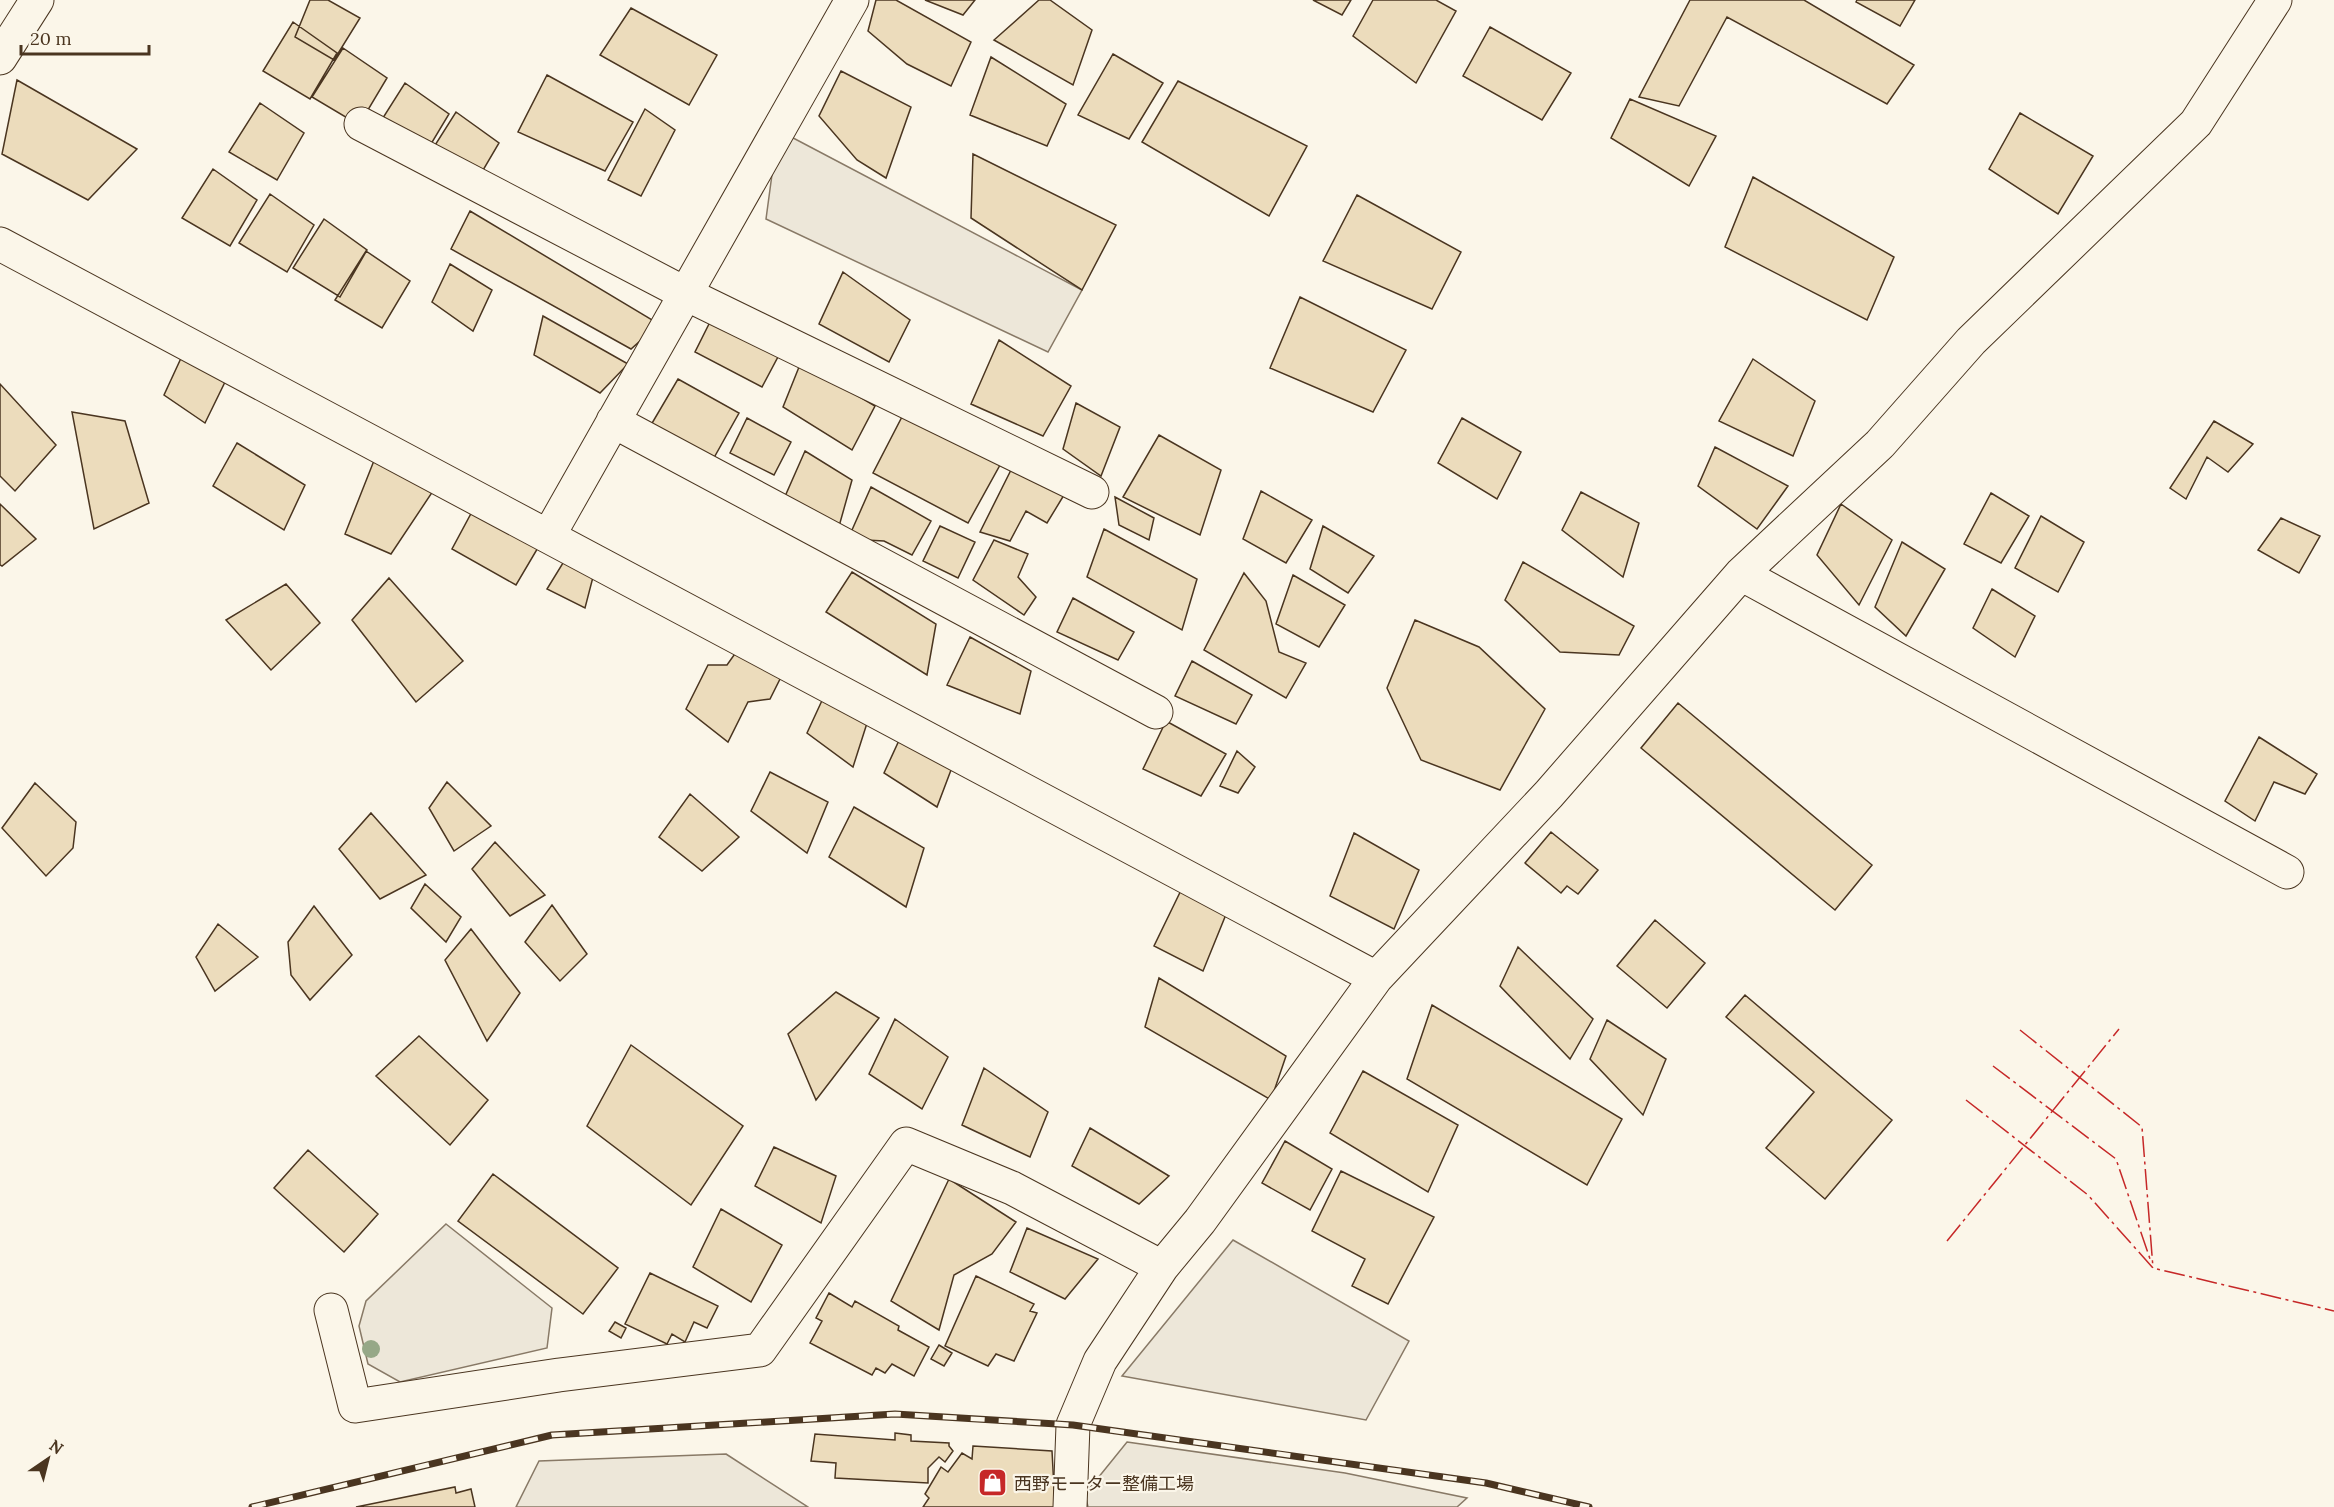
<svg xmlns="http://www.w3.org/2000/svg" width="2334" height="1507" font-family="Lora,'Noto Sans JP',serif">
<rect width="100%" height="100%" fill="#fbf6e9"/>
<path fill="#ede7d9" stroke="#887966" stroke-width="1.5" d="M778,130L1082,290L1048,352L766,219Z
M446,1224L552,1308L547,1348L400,1382L368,1364L359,1326L366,1301Z
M1233,1240L1409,1341L1366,1420L1122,1376Z
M1127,1442L1345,1473L1467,1498L1457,1507H1088L1085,1494Z
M726,1454L808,1507H516L539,1461Z"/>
<path fill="#ecdcbc" stroke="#4a3520" stroke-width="1.5" d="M310,0H328L360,18L334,60L295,37Z
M876,0H896L971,42L951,86L907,64L868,31Z
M925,0H975L963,15Z
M1039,0H1050L1092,30L1073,85L994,40Z
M1313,0H1351L1342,15Z
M1373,0H1436L1456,11L1416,83L1353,36Z
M1690,0H1804L1914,65L1887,104L1727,17L1679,106L1639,97Z
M1857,0H1915L1900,26L1856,2Z
M631,8L717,55L689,105L600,55Z
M293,22L337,53L310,99L263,71Z
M1490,27L1571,73L1542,120L1463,76Z
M343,48L387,78L359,125L312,97Z
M1113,54L1163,83L1129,139L1078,115Z
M991,57L1066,104L1047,146L970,115Z
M841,71L911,107L886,178L857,160L819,116Z
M547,75L633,122L605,171L518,132Z
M17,80L137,149L88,200L2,154Z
M1178,81L1307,146L1269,216L1142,142Z
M405,83L449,114L422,159L374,132Z
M1630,99L1716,136L1689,186L1611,138Z
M260,103L304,133L277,180L229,152Z
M645,109L675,130L641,196L608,180Z
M456,112L499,143L472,189L425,161Z
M2020,113L2093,156L2058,214L1989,169Z
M973,154L1116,225L1082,290L971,218Z
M213,169L257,200L230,246L182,218Z
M1753,177L1894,257L1867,320L1725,247Z
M270,194L314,225L287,272L239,243Z
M1357,195L1461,252L1432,309L1323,261Z
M470,211L659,324L631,349L451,249Z
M324,219L367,250L340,297L293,268Z
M366,251L410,281L382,328L335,300Z
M450,264L492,290L473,331L432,302Z
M843,272L910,320L889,362L819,324Z
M1300,297L1406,350L1373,412L1270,368Z
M543,316L628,364L600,393L534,355Z
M712,318L780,353L762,387L695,352Z
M999,340L1071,386L1043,436L971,404Z
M182,356L225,382L205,423L164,395Z
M1753,359L1815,401L1793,456L1719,421Z
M801,362L875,406L852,450L783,407Z
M678,379L739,413L711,463L648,430Z
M0,384L56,445L15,491L0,476Z
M1076,403L1120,427L1101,476L1063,449Z
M905,411L1000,465L968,523L873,473Z
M72,412L125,421L149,503L94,529Z
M747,418L791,442L774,475L730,453Z
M1462,418L1521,452L1497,499L1438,463Z
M2214,421L2253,444L2228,472L2207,457L2186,499L2170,488Z
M1159,435L1221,470L1200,535L1123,497Z
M237,443L305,485L284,530L213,486Z
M1715,447L1788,486L1757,529L1698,486Z
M805,451L852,480L838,530L783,501Z
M377,453L435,488L391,554L345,534Z
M1013,466L1064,495L1047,523L1026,511L1010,541L980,532Z
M871,487L931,521L912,555L884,541L848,539Z
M1261,491L1312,520L1286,563L1243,539Z
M1581,492L1639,523L1623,577L1562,530Z
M1991,493L2029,516L2001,563L1964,544Z
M1115,497L1154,518L1149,540L1119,525Z
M0,504L36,539L2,566L0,565Z
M1841,504L1892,540L1859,605L1817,555Z
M474,508L539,546L516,585L452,549Z
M2041,516L2084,542L2058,592L2015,568Z
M2281,518L2320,536L2299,573L2258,550Z
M940,526L975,542L958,578L923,561Z
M1323,526L1374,556L1348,593L1310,569Z
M1104,529L1197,579L1182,630L1087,577Z
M994,540L1028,554L1018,577L1036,597L1024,615L973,580Z
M1902,542L1945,569L1906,636L1875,607Z
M566,558L593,577L585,608L547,589Z
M1523,562L1634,626L1619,655L1560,652L1505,600Z
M852,572L936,624L927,675L826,612Z
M1244,573L1266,601L1279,652L1306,663L1286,698L1204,650Z
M1293,575L1345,605L1319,647L1276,624Z
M389,578L463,661L416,702L352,620Z
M286,584L320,623L271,670L226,620Z
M1992,589L2035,616L2015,657L1973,628Z
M1073,598L1134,632L1118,660L1057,632Z
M1415,620L1479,647L1545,709L1500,790L1421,760L1387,688Z
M970,637L1031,671L1020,714L947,685Z
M739,648L782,675L770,699L748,702L728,742L686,709L708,665H727Z
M1192,661L1252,695L1236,724L1175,696Z
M825,694L868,720L853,767L807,733Z
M1678,703L1872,865L1835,910L1641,748Z
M1166,721L1226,754L1201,796L1143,769Z
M902,734L951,770L937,807L884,773Z
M2259,737L2317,774L2305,794L2274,782L2255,821L2225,801Z
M1237,751L1255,767L1238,793L1220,786Z
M770,772L828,802L807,853L751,811Z
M447,782L491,826L454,851L429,808Z
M35,783L76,822L73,848L46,876L2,828Z
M690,794L739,837L702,871L659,837Z
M854,807L924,848L906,907L829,857Z
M371,813L426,875L380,899L339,849Z
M1551,832L1598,870L1578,894L1567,886L1561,893L1525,863Z
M1354,833L1419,870L1394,929L1330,896Z
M495,842L545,895L510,916L472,869Z
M1186,880L1229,907L1203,971L1154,946Z
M425,884L461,917L446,942L411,908Z
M552,905L587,954L560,981L525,942Z
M314,906L352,955L310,1000L291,975L288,942Z
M1655,920L1705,963L1667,1008L1617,966Z
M218,924L258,957L215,991L196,957Z
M471,929L520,993L487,1041L445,960Z
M1518,947L1593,1019L1570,1059L1500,986Z
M1159,978L1286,1056L1271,1100L1145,1027Z
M836,992L879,1018L816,1100L788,1034Z
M1745,995L1892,1120L1825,1199L1766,1148L1814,1092L1726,1017Z
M1432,1005L1622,1119L1587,1185L1407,1079Z
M895,1019L948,1057L922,1109L869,1074Z
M1607,1020L1666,1059L1643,1115L1590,1059Z
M419,1036L488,1100L450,1145L376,1076Z
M419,1036L488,1100L450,1145L376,1076Z
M631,1045L743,1126L691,1205L587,1126Z
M984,1068L1048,1112L1030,1157L962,1125Z
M1363,1071L1458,1125L1428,1192L1330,1133Z
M1090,1128L1169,1176L1139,1204L1072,1166Z
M1285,1141L1332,1169L1310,1210L1262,1183Z
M774,1147L836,1176L821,1223L755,1186Z
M308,1150L378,1214L344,1252L274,1188Z
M1341,1171L1434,1217L1388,1304L1352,1286L1365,1259L1312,1231Z
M493,1174L618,1268L583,1314L458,1221Z
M949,1179L1016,1222L992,1254L954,1275L939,1330L891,1301Z
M721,1209L782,1245L751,1302L693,1267Z
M1027,1228L1098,1259L1065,1299L1010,1272Z
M650,1273L718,1306L707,1328L694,1322L685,1342L672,1334L667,1344L625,1324Z
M976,1276L1034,1304L1030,1311L1037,1313L1014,1361L996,1354L988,1366L945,1346Z
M829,1293L852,1307L855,1301L899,1326L898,1330L929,1347L914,1376L892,1364L885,1373L876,1368L872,1375L810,1343L822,1321L816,1318Z
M615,1322L626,1328L621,1338L609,1331Z
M939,1345L952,1353L944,1366L931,1359Z
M895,1433L911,1435V1441L949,1443V1446L953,1451L945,1462L939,1457L928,1468V1483L835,1478L836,1463L811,1461L815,1434L895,1440Z
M973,1446L1052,1451L1055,1507H923L929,1498L925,1494L941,1467L948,1472L962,1453L972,1459Z
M455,1487L456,1493L471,1489L475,1507H356Z"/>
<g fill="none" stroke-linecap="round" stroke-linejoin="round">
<defs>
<path id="minor" d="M0,58L37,0
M361,124L686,294L1092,492
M0,244L1376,978
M613,421L1156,712
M549,535L852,0
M1741,574L2287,872
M331,1310L355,1406L559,1375L760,1350L906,1144L1012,1188L1162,1267
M1070,1507L1073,1425L1100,1361L1162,1267L1200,1221L1376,978L1549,794L1741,574L1880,444L1971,341L2196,123L2275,0"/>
</defs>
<use href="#minor" stroke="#4a3520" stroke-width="35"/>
<use href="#minor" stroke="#fbf6e9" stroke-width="33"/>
<defs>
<path id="rail" d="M252,1507L552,1435L895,1414L1073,1425L1486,1483L1589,1507"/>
</defs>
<use href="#rail" stroke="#4a3520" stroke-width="7"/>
<use href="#rail" stroke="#fbf6e9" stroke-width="4.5" stroke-dasharray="14" stroke-linecap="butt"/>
<path stroke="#c62828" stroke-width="1.5" stroke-dasharray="21 4.5 3 4.5" stroke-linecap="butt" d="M2020,1030L2142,1127L2153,1268
M1993,1066L2116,1159L2150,1259
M1966,1100L2088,1195L2153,1268L2334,1311
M1947,1241L2119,1029"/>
</g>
<circle fill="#96a887" cx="371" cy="1349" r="9"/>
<defs>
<symbol id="shop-square" viewBox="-11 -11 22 22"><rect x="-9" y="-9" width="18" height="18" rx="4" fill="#c62828" stroke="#fbf6e9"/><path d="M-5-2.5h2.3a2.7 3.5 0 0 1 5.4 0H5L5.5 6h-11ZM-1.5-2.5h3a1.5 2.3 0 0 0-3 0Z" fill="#fff"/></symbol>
</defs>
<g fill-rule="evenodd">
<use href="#shop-square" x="976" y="1466" width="33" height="33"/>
</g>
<g text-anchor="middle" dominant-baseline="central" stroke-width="4.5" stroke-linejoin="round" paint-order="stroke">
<g font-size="18" fill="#4a3520" stroke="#fbf6e9" text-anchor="start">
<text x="1014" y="1483">西野モーター整備工場</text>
</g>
</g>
<g transform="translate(48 1459) rotate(35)" stroke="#fbf6e9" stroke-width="4.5" paint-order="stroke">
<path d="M0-4.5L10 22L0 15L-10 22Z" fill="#4a3520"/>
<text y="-9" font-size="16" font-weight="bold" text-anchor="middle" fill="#4a3520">N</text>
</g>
<path d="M21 45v9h128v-9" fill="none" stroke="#4a3520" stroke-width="3"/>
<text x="30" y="45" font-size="18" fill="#4a3520" stroke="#fbf6e9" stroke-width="4.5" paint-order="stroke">20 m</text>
</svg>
